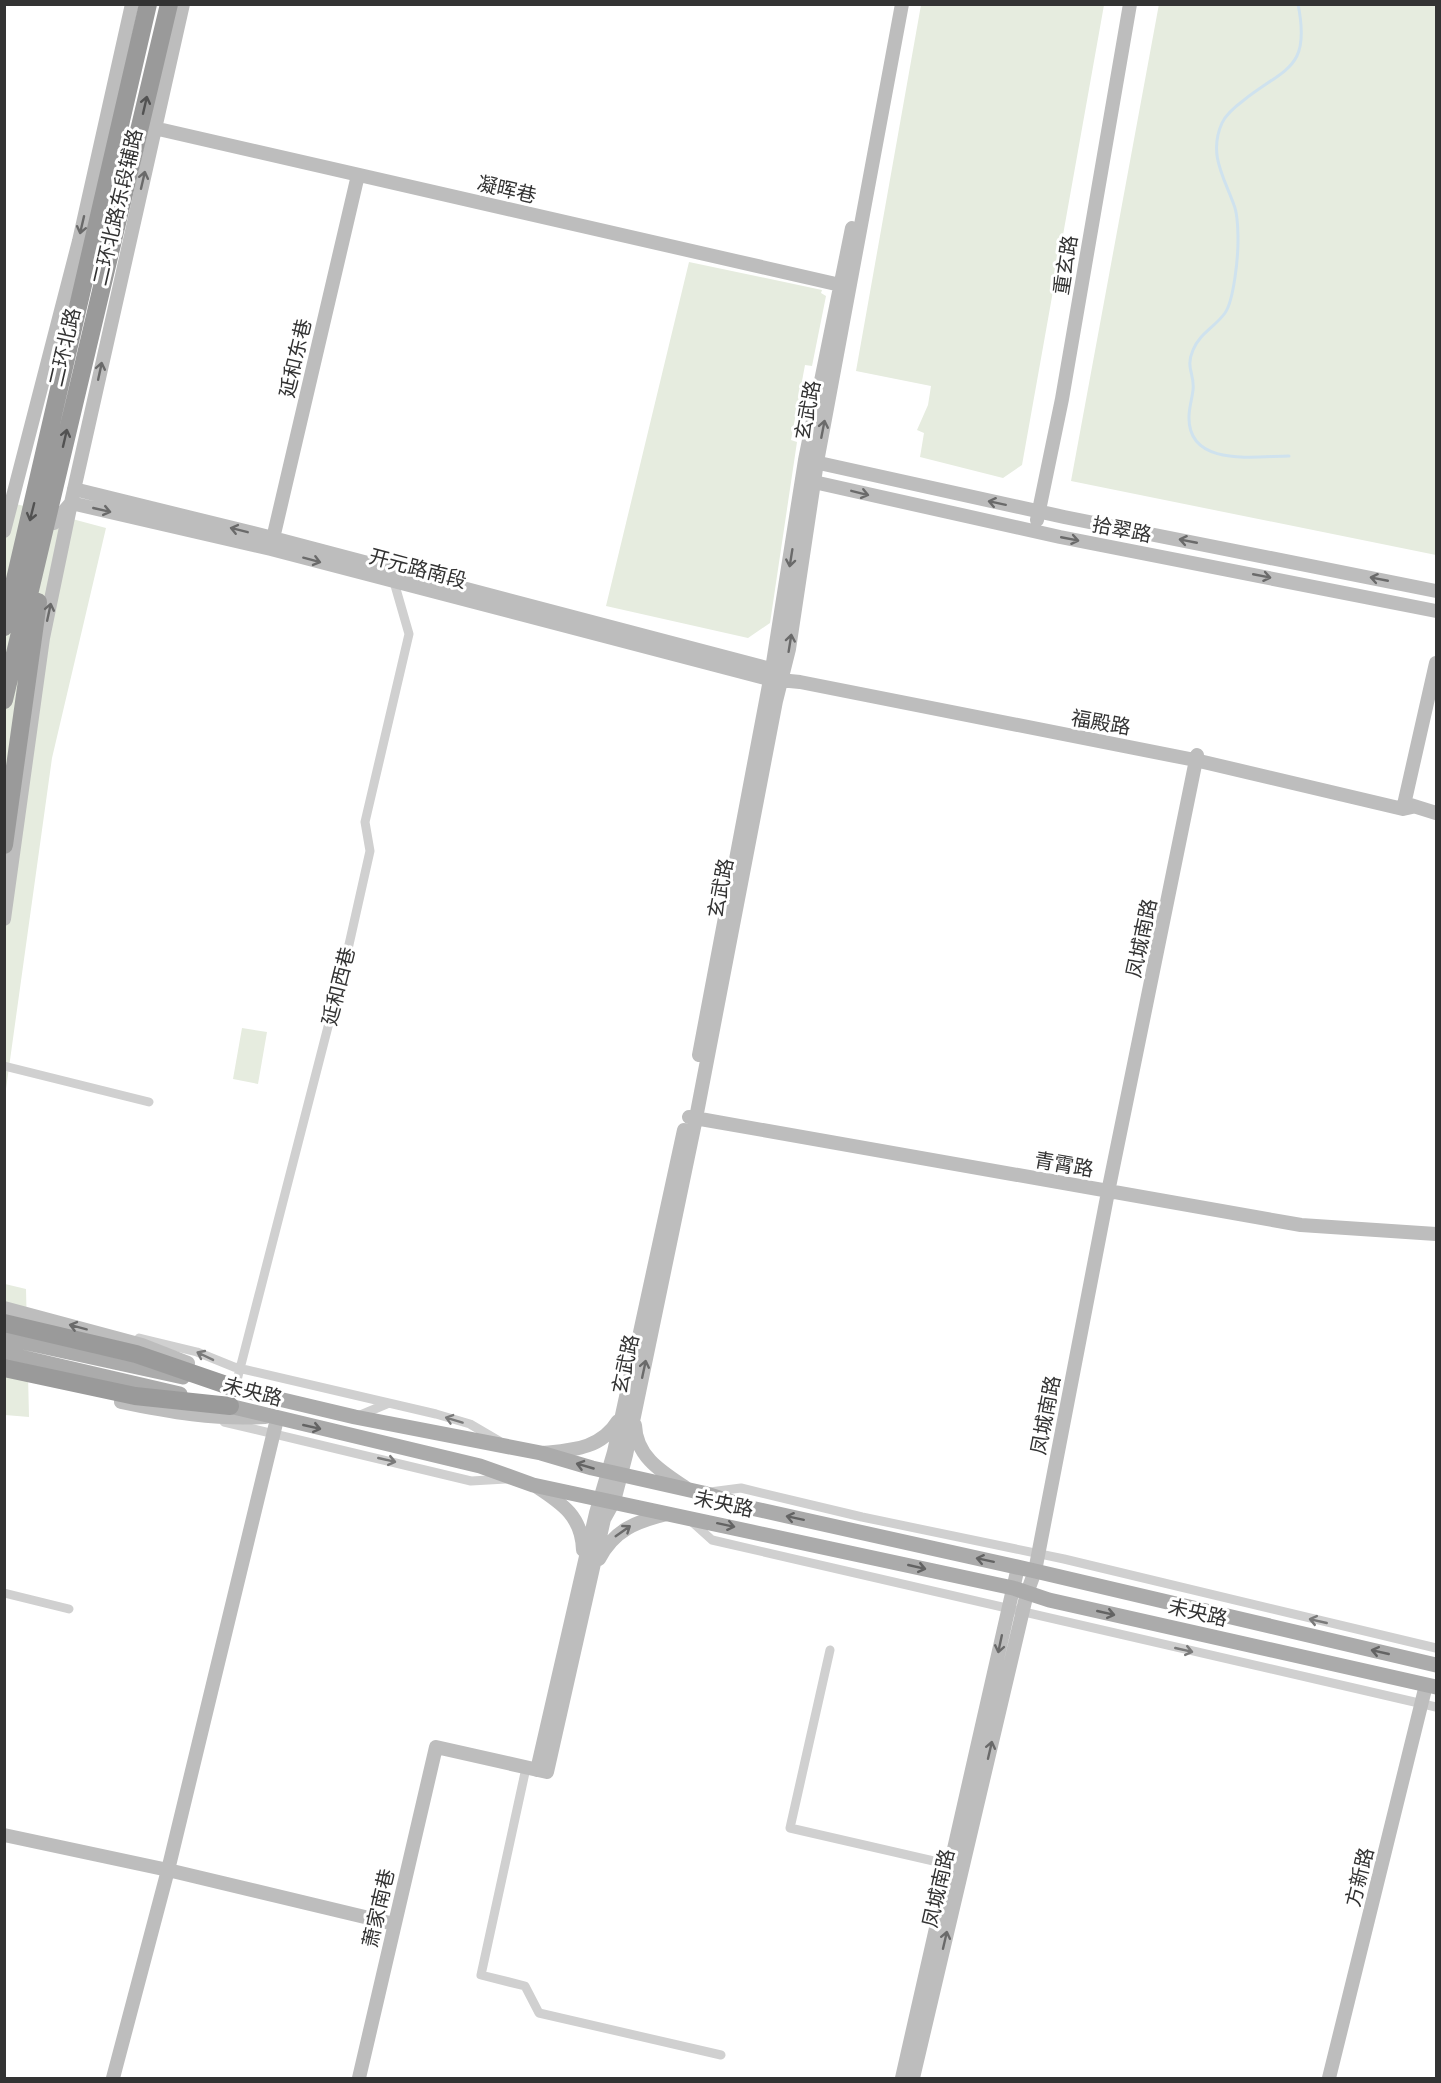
<svg xmlns="http://www.w3.org/2000/svg" width="1441" height="2083" font-family="'Asap Condensed','Noto Sans SC',sans-serif">
<rect width="100%" height="100%" fill="#fff"/>
<path fill="#e6ecdf" d="M1159,4L1436,5V555L1071,481Z
M921,5H1104L1022,465L1003,478L920,457L924,433L917,430L928,405L931,386L856,371Z
M689,262L822,290L821,293L826,296L812,366L805,365L791,440L797,442L770,623L748,638L606,606Z
M5,501L106,528L52,758L5,1096Z
M242,1028L267,1032L258,1084L233,1079Z
M5,1284L26,1289L29,1417L5,1415Z"/>
<g fill="none" stroke-linecap="round" stroke-linejoin="round">
<path stroke="#cfe2ee" stroke-width="3" d="M1289,456C1256,456 1188,468 1189,417C1189,408 1192,399 1193,390C1195,374 1185,368 1193,350C1200,333 1215,327 1225,313C1234,300 1238,257 1238,241C1238,231 1238,215 1234,205C1224,177 1208,154 1222,123C1226,114 1236,106 1244,100C1286,67 1311,69 1298,4"/>
<path stroke="#d0d0d0" stroke-width="9" d="M4,1066L149,1102
M139,1338L197,1352L234,1367L436,1414L470,1424L499,1441
M235,1388L348,949L370,851L365,822L409,634L394,582
M358,1416L389,1403
M224,1422L471,1481L506,1479
M710,1492L741,1488L862,1517L1064,1559L1436,1648
M692,1522L712,1540L1436,1707
M4,1593L69,1609
M830,1650L790,1828L951,1865
M526,1768L481,1975L525,1986L539,2013L721,2055"/>
<path stroke="#bdbdbd" stroke-width="14" d="M154,128L849,287
M810,461L1064,517L1436,591
M805,480L1060,537L1436,611
M74,489L273,538L778,671
M1037,520L1062,399L1130,4
M54,523L71,503L271,549L769,679L800,682L1195,760L1403,809L1412,807
M4,531L79,241L132,4
M271,547L358,175
M1404,803L1436,813
M1403,809L1436,663
M4,919L43,638L71,503L183,4
M699,1055L772,669L805,460L852,228
M689,1117L1301,1225L1436,1234
M4,1308L142,1345L188,1363
M121,1402C169,1412 215,1420 265,1417
M635,1425C636,1457 662,1472 686,1488
M543,1453C572,1450 601,1449 618,1421
M537,1487C563,1504 582,1517 583,1550
M599,1559C614,1530 637,1521 667,1514
M537,1770L596,1513L614,1452L684,1130
M4,1835L168,1870L394,1924
M113,2078L168,1870L277,1419
M359,2078L436,1747L547,1772L604,1519L614,1501L626,1455L696,1118L776,701L789,649L817,462L902,4
M902,2078L1018,1567
M913,2078L1027,1593L1035,1571L1108,1192L1197,755
M1329,2078L1426,1685"/>
<path stroke="#ababab" stroke-width="15" d="M4,1338L183,1377
M4,1353L180,1394
M224,1386L355,1417L541,1453L592,1468L703,1493L751,1508L1035,1571L1436,1665
M221,1404L480,1466L533,1485L1013,1588L1049,1600L1436,1687"/>
<path stroke="#9a9a9a" stroke-width="18" d="M4,627L148,4
M4,700L169,4
M4,845L38,602
M4,1323L136,1354L235,1388
M4,1368L135,1396L230,1406"/>
</g>
<defs><path id="oneway-shaft" d="M-6 0H5M1.5-3L5.5 0L1.5 3" fill="none" stroke-width="1.6" stroke-linecap="round" stroke-linejoin="round" transform="scale(1.5)"/></defs>
<g stroke="#525252">
<use href="#oneway-shaft" transform="translate(145 105) rotate(-77)"/>
<use href="#oneway-shaft" transform="translate(65 438) rotate(-77)"/>
<use href="#oneway-shaft" transform="translate(32 512) rotate(104)"/>
</g>
<g stroke="#6a6a6a">
<use href="#oneway-shaft" transform="translate(143 180) rotate(-77)"/>
<use href="#oneway-shaft" transform="translate(82 225) rotate(103)"/>
<use href="#oneway-shaft" transform="translate(100 371) rotate(-78)"/>
<use href="#oneway-shaft" transform="translate(823 429) rotate(-79)"/>
<use href="#oneway-shaft" transform="translate(860 493) rotate(14)"/>
<use href="#oneway-shaft" transform="translate(997 503) rotate(-168)"/>
<use href="#oneway-shaft" transform="translate(102 510) rotate(13)"/>
<use href="#oneway-shaft" transform="translate(239 530) rotate(-166)"/>
<use href="#oneway-shaft" transform="translate(1070 539) rotate(11)"/>
<use href="#oneway-shaft" transform="translate(1188 541) rotate(-169)"/>
<use href="#oneway-shaft" transform="translate(791 558) rotate(99)"/>
<use href="#oneway-shaft" transform="translate(312 560) rotate(15)"/>
<use href="#oneway-shaft" transform="translate(1262 576) rotate(11)"/>
<use href="#oneway-shaft" transform="translate(1379 579) rotate(-169)"/>
<use href="#oneway-shaft" transform="translate(49 612) rotate(-78)"/>
<use href="#oneway-shaft" transform="translate(790 643) rotate(-81)"/>
<use href="#oneway-shaft" transform="translate(78 1327) rotate(-165)"/>
<use href="#oneway-shaft" transform="translate(644 1369) rotate(-78)"/>
<use href="#oneway-shaft" transform="translate(623 1531) rotate(-35)"/>
<use href="#oneway-shaft" transform="translate(1000 1644) rotate(102)"/>
<use href="#oneway-shaft" transform="translate(990 1750) rotate(-77)"/>
<use href="#oneway-shaft" transform="translate(945 1940) rotate(-77)"/>
</g>
<g stroke="#7a7a7a">
<use href="#oneway-shaft" transform="translate(205 1356) rotate(-154)"/>
<use href="#oneway-shaft" transform="translate(454 1420) rotate(-163)"/>
<use href="#oneway-shaft" transform="translate(387 1460) rotate(13)"/>
<use href="#oneway-shaft" transform="translate(1318 1621) rotate(-167)"/>
<use href="#oneway-shaft" transform="translate(1184 1650) rotate(13)"/>
</g>
<g stroke="#636363">
<use href="#oneway-shaft" transform="translate(312 1427) rotate(13)"/>
<use href="#oneway-shaft" transform="translate(585 1466) rotate(-164)"/>
<use href="#oneway-shaft" transform="translate(795 1518) rotate(-168)"/>
<use href="#oneway-shaft" transform="translate(726 1525) rotate(12)"/>
<use href="#oneway-shaft" transform="translate(985 1560) rotate(-168)"/>
<use href="#oneway-shaft" transform="translate(917 1567) rotate(13)"/>
<use href="#oneway-shaft" transform="translate(1106 1613) rotate(13)"/>
<use href="#oneway-shaft" transform="translate(1380 1652) rotate(-167)"/>
</g>
<g text-anchor="middle" dominant-baseline="central" stroke-width="6" stroke-linejoin="round" paint-order="stroke">
<g font-size="20" fill="#333" stroke="#fff">
<text transform="translate(507 189) rotate(13)">凝晖巷</text>
<text transform="translate(117 207) rotate(-77)">二环北路东段辅路</text>
<text transform="translate(1065 265) rotate(-81)">重玄路</text>
<text transform="translate(64 347) rotate(-77)">二环北路</text>
<text transform="translate(295 358) rotate(-77)">延和东巷</text>
<text transform="translate(807 410) rotate(-79)">玄武路</text>
<text transform="translate(1122 529) rotate(11)">拾翠路</text>
<text transform="translate(418 568) rotate(15)">开元路南段</text>
<text transform="translate(1101 722) rotate(10)">福殿路</text>
<text transform="translate(720 888) rotate(-79)">玄武路</text>
<text transform="translate(1141 938) rotate(-78)">凤城南路</text>
<text transform="translate(338 986) rotate(-76)">延和西巷</text>
<text transform="translate(1064 1164) rotate(10)">青霄路</text>
<text transform="translate(625 1364) rotate(-78)">玄武路</text>
<text transform="translate(253 1391) rotate(15)">未央路</text>
<text transform="translate(1045 1415) rotate(-79)">凤城南路</text>
<text transform="translate(724 1503) rotate(12)">未央路</text>
<text transform="translate(1198 1612) rotate(13)">未央路</text>
<text transform="translate(1359 1877) rotate(-76)">方新路</text>
<text transform="translate(938 1888) rotate(-77)">凤城南路</text>
<text transform="translate(378 1908) rotate(-77)">萧家南巷</text>
</g>
</g>
<rect width="1441" height="2083" fill="none" stroke="#333333" stroke-width="12"/>
</svg>
